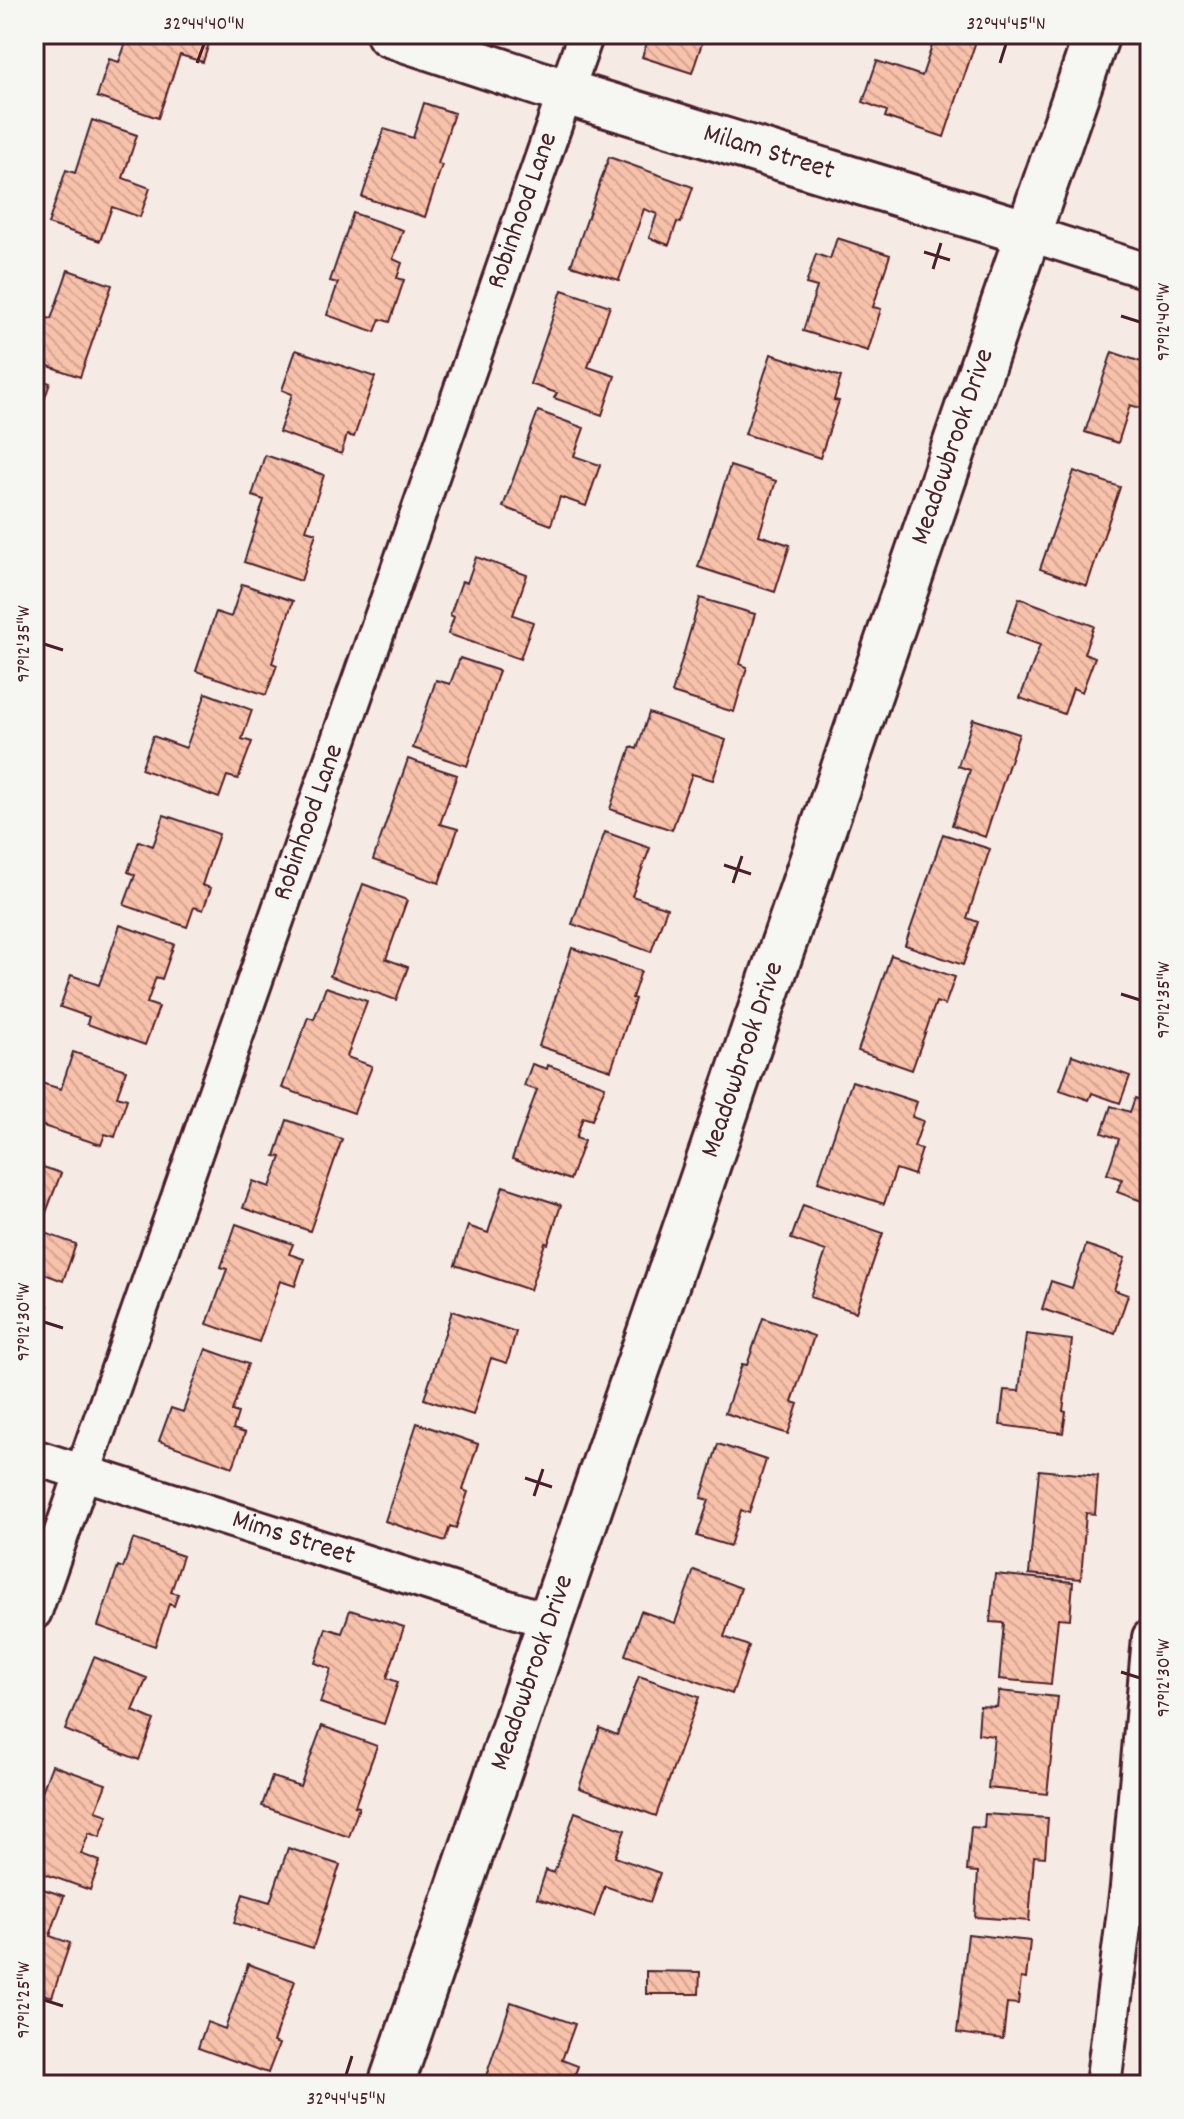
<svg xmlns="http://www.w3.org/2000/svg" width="1184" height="2119" font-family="Dekko,sans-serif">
<defs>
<pattern id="building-back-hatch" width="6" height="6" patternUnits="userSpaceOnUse" patternTransform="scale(2)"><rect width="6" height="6" fill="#f7c1aa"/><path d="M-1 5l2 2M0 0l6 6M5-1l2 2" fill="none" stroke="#d5a592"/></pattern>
</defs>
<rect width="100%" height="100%" fill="#f6ebe4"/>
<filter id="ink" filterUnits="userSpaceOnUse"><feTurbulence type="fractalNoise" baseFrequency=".0125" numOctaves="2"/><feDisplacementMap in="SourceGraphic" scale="16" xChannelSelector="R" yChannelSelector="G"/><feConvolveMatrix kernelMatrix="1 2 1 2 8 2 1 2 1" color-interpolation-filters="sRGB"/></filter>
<g filter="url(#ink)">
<path fill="url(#building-back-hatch)" stroke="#4a1f2b" stroke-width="2" d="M129,34H212L203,62L180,55L158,118L97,97L109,59L119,62Z
M650,34H705L692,73L642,57Z
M936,34H964L977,38L944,137L885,117L887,111L863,102L877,61L922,76Z
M424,103L454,113L438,164L442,165L425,217L362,197L384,129L413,138Z
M92,120L137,135L123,178L150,188L140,217L112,207L100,241L48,224L66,170L75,173Z
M609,157L693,187L681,223L677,222L669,245L649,238L657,214L644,209L619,280L571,265Z
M353,213L403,230L393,259L402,263L397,278L404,280L390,322L380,319L375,332L327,315L338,283L330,281Z
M837,238L890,255L873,307L881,309L868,351L803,331L817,287L806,284L816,254L830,259Z
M68,270L112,285L80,377L34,361V314L51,319Z
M562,290L610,306L588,367L615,376L602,415L554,398L557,393L530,384Z
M296,350L375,377L354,437L347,435L341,454L279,432L292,394L282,390Z
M1112,352L1150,365V411L1130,405L1118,443L1085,432Z
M771,354L841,377L834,400L839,401L820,458L745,434Z
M34,377L50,383L34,429Z
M538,411L584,428L574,456L600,465L586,506L560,497L551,525L503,507Z
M265,455L324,475L306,530L316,533L301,581L244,562L264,500L252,496Z
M730,466L776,481L759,535L790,545L775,592L698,567Z
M1074,471L1120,487L1087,586L1040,569Z
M476,557L527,575L513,615L533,622L520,659L448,634L454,617L450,615L462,581L467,583Z
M242,584L293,601L272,663L277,665L266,695L196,671L216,612L231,617Z
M700,598L755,614L740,664L747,667L734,712L672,693Z
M1019,598L1094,626L1084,653L1095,657L1082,692L1073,688L1064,714L1020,698L1040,645L1007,633Z
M460,658L499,671L467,766L413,748L436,680L450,684Z
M206,693L252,710L242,739L252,742L238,779L227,776L219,798L141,769L153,736L186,748Z
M649,713L726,740L713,780L692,774L672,830L610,809L631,747L637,749Z
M973,719L1019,734L985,837L952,825L970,770L958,766Z
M408,759L457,775L440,824L458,829L439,883L373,860Z
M164,815L219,834L202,885L211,888L203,910L194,907L187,927L124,905L135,875L128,872L139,841L153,846Z
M605,832L650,848L632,896L667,908L651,952L572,924Z
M943,834L990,849L967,918L978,922L963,965L905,945Z
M363,884L407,900L386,959L408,967L396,1000L330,976Z
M120,925L174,944L162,979L156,977L147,1003L159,1007L145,1045L87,1024L89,1017L60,1007L71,975L99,985Z
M572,948L641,971L632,998L635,999L611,1070L539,1046Z
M891,955L955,977L945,1005L936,1002L912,1070L858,1051Z
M326,987L367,1001L347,1057L372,1066L354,1113L282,1088L308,1017L314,1019Z
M73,1052L126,1070L117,1096L127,1099L115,1137L105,1134L101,1145L34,1123V1106L41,1083L61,1089Z
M1072,1055L1130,1076L1120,1103L1092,1093L1089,1100L1060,1090Z
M532,1064L547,1069L548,1065L605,1086L592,1120L583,1117L576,1138L584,1141L570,1180L512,1159L537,1090L524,1086Z
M852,1081L917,1102L912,1117L923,1121L914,1147L922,1149L914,1175L896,1169L884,1204L818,1182Z
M1135,1098L1150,1103V1204L1117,1192L1122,1179L1107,1174L1119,1139L1102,1133L1111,1106L1130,1112Z
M287,1120L342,1139L310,1231L243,1208L253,1181L270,1187L281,1157L275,1156Z
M34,1164L61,1173L39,1231L76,1244L63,1281L34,1270Z
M503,1186L561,1205L548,1244L545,1243L530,1290L455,1265L468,1226L488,1233Z
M803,1205L883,1233L856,1312L810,1297L826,1251L791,1239Z
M236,1224L293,1244L289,1254L304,1259L295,1286L280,1281L259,1342L207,1324L227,1269L221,1267Z
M1086,1245L1125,1258L1114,1290L1128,1295L1115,1333L1042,1309L1051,1281L1072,1288Z
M34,1302L48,1306L39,1333L46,1335L34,1368Z
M452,1311L516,1332L507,1363L491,1358L473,1415L424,1399Z
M763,1318L814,1336L792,1402L798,1404L788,1434L725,1413L742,1364L747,1365Z
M1026,1334L1072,1340L1063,1411L1066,1412L1063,1433L1000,1425L1004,1390L1019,1391Z
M206,1349L248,1364L232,1411L238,1413L233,1429L245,1433L233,1467L159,1441L171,1408L183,1412Z
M417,1423L478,1444L463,1490L468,1492L456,1528L450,1526L445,1541L385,1521Z
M718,1444L766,1460L749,1513L741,1510L730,1546L697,1536L709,1500L701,1498Z
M1039,1470L1098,1476L1095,1514L1086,1513L1081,1579L1029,1574Z
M133,1539L183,1556L171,1592L178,1594L174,1606L169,1604L155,1646L98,1626L118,1566L123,1568Z
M694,1570L741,1588L724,1637L749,1646L732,1694L625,1655L641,1611L675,1623Z
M995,1574L1073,1582L1070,1619L1058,1618L1051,1684L999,1679L1004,1623L990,1622Z
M350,1610L404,1627L387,1678L398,1682L384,1724L320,1703L331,1669L315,1663L326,1628L342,1633Z
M94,1657L147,1678L133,1711L154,1720L139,1760L65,1730Z
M639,1676L699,1697L656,1816L579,1788L600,1728L617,1735Z
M999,1691L1058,1697L1047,1794L988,1788L994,1736L978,1734L980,1706L997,1707Z
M322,1726L377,1746L355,1806L359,1807L349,1837L262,1806L272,1777L300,1786Z
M52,1765L106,1784L96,1811L108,1815L100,1837L89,1833L81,1854L100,1861L90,1890L34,1870V1813Z
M575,1812L625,1830L615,1857L660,1873L650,1902L605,1886L594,1917L537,1898L546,1870L554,1873Z
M985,1814L1048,1818L1045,1857L1034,1856L1029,1921L975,1917L978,1872L967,1871L971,1827L984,1828Z
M288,1848L340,1865L313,1948L234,1923L243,1894L270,1902Z
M34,1886L64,1896L50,1936L70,1943L52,1997L34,1991Z
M968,1934L1030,1941L1026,1979L1021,1978L1018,2004L1007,2003L1003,2039L957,2033Z
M248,1964L295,1981L273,2042L279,2044L268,2073L198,2048L207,2022L225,2029Z
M646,1971L700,1972L699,1994H646Z
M511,2002L575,2024L562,2060L578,2066L571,2085H483Z"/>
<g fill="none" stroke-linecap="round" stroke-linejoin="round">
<defs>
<g id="street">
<path d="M1028,233L1150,272"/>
<path id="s1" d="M34,1457L552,1622"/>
<path id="s2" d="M34,1612L586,34"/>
<path d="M1103,2085L1128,1887L1150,1637"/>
</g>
<g id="secondary">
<path id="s3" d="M389,34L565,92L1028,233"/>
<path id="s4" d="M391,2085C629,1402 860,717 1097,34"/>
</g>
</defs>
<use href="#street" stroke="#4a1f2b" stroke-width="40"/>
<use href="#secondary" stroke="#4a1f2b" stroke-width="50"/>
<use href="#street" stroke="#f6f6f2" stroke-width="34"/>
<use href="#secondary" stroke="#f6f6f2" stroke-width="44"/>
</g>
</g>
<path fill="none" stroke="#4a1f2b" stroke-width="3" d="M197,63L204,44M1000,63L1006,44M924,252L950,260M933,269L941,243M1121,316L1140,322M44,644L63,650M724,865L751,874M733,883L742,856M1121,994L1140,1000M44,1322L63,1328M525,1478L552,1487M534,1496L543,1469M1121,1672L1140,1678M44,2000L63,2006M346,2075L352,2056"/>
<g text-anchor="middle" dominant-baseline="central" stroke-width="6" stroke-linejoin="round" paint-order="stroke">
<g font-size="28" fill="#4a1f2b" stroke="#f6f6f2">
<text stroke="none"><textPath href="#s3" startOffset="398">Milam Street</textPath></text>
<text stroke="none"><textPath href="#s2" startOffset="1484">Robinhood Lane</textPath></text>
<text stroke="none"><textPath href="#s4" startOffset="1732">Meadowbrook Drive</textPath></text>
<text stroke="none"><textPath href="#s2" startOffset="836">Robinhood Lane</textPath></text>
<text stroke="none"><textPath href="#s4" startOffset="1084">Meadowbrook Drive</textPath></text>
<text stroke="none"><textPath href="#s1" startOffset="272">Mims Street</textPath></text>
<text stroke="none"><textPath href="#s4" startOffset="436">Meadowbrook Drive</textPath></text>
</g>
</g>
<rect width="1184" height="2119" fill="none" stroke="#f6f6f2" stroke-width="88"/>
<rect x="44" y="44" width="1096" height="2031" fill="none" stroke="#4a1f2b" stroke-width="3"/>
<g font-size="20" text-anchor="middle" fill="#4a1f2b">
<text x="204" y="29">32°44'40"N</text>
<text x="1006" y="29">32°44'45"N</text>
<text transform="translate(1162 322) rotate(-90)" y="7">97°12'40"W</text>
<text transform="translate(22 644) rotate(-90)" y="7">97°12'35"W</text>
<text transform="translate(1162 1000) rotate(-90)" y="7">97°12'35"W</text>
<text transform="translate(22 1322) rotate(-90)" y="7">97°12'30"W</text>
<text transform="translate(1162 1678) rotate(-90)" y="7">97°12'30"W</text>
<text transform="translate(22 2000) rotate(-90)" y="7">97°12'25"W</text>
<text x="346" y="2104">32°44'45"N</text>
</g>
</svg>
